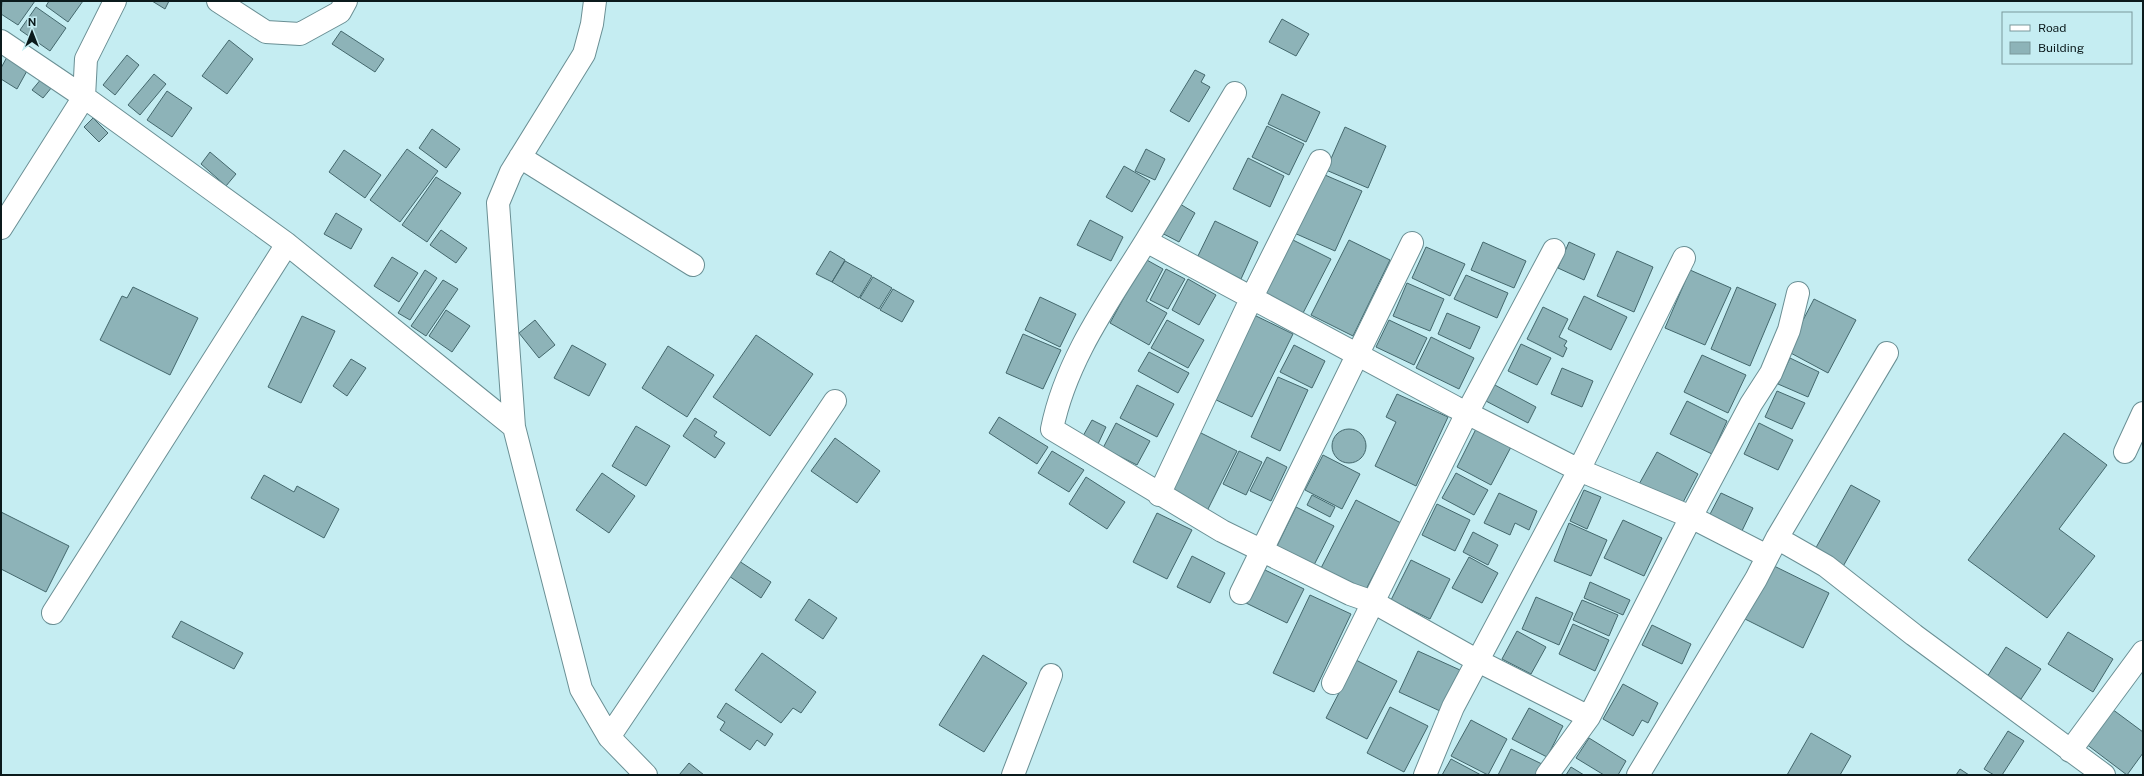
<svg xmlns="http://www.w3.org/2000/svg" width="2144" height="776" font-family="'Public Sans',sans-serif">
<rect width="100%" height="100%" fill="#c5edf2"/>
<path fill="#8db3b8" stroke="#44686d" d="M2,1H35L18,25L1,14Z
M49,1H83L68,22L46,6Z
M152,1H169L165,9Z
M36,7L66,28L50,51L20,30Z
M1282,19L1309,34L1296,56L1269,42Z
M341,31L384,59L375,72L332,44Z
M229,40L253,59L227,94L202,76Z
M127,55L139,65L115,95L103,85Z
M7,57L28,69L17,89L1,79V68Z
M1195,70L1205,75L1201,82L1210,87L1189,122L1170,111Z
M154,74L166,84L140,115L128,105Z
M42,78L52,87L43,98L32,90Z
M167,91L192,108L172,137L147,120Z
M1282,94L1320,112L1306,142L1268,124Z
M93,118L108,133L99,142L84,127Z
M1267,126L1304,144L1289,175L1252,157Z
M1345,127L1386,146L1368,188L1326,170Z
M432,129L460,149L446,168L419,148Z
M407,149L438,171L400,222L370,200Z
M1146,149L1165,159L1155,180L1135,171Z
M344,150L381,175L365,198L329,172Z
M210,152L236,174L226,186L201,164Z
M1248,158L1284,176L1270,207L1233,189Z
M1124,166L1150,181L1132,212L1106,197Z
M1318,172L1362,191L1335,251L1292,232Z
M436,177L461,193L427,242L402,225Z
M1175,201L1195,213L1179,242L1158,231Z
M336,213L362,229L351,249L324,234Z
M1090,220L1123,237L1111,261L1077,245Z
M1215,221L1258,242L1241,279L1197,258Z
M441,230L467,248L456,263L430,245Z
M1289,238L1331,259L1302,315L1260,293Z
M1349,240L1390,260L1353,336L1311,315Z
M1483,242L1526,261L1514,288L1471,270Z
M1569,242L1595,254L1584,280L1558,268Z
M1426,247L1465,264L1450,296L1412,278Z
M830,251L845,260L832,282L816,274Z
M1617,251L1653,267L1634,312L1597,296Z
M392,257L418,273L399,302L374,286Z
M1145,259L1163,269L1146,301L1167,313L1149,345L1110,323Z
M845,261L872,276L859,298L832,282Z
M1166,269L1185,279L1168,309L1150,300Z
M425,270L437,278L410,320L398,313Z
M1690,270L1731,288L1705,345L1665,328Z
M1466,275L1508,293L1497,318L1454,299Z
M873,277L892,288L879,309L860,298Z
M1188,279L1216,295L1199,325L1172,310Z
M443,280L458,289L426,336L411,326Z
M1407,283L1444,299L1430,331L1393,316Z
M133,287L198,318L170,375L100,340L122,296L127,298Z
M1737,287L1776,304L1750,366L1711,349Z
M893,289L914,301L902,322L880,310Z
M1584,296L1627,317L1611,350L1568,329Z
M1040,297L1076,314L1060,347L1025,330Z
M1814,299L1856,320L1828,373L1787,351Z
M1543,307L1568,319L1559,337L1567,341L1564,346L1567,348L1563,357L1527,339Z
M446,310L470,326L452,352L429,336Z
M1447,313L1480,327L1470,349L1438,334Z
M1252,314L1293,334L1252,417L1210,397Z
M302,316L335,331L301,403L268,387Z
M535,320L555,345L539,358L519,333Z
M1167,320L1204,340L1188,368L1151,348Z
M1389,320L1427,338L1414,365L1376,347Z
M1023,334L1061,350L1043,389L1006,373Z
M756,335L813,374L770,436L713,397Z
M1431,337L1474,358L1459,389L1416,368Z
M1521,344L1551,358L1537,385L1508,371Z
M572,345L606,364L589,396L554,378Z
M1294,345L1325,361L1312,388L1280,372Z
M668,346L714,375L687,417L642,388Z
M1149,352L1189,373L1178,393L1138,371Z
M1702,355L1746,375L1728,413L1684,392Z
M1790,358L1819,372L1808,397L1778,384Z
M351,359L366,368L347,396L333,386Z
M1562,368L1593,381L1582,407L1551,394Z
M1278,377L1308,390L1280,451L1251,437Z
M1493,384L1536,407L1528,423L1484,400Z
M1137,385L1174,404L1157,437L1120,418Z
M1777,391L1805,403L1792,429L1765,417Z
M1397,394L1448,417L1416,486L1375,466L1396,422L1386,417Z
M1687,401L1727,421L1712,454L1670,434Z
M999,417L1048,447L1037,464L989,433Z
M695,418L717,432L714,436L725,443L715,458L683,436Z
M1092,420L1106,427L1098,444L1083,436Z
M1116,423L1150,441L1137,465L1103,448Z
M1759,423L1793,440L1778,470L1744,454Z
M636,426L670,446L646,486L612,466Z
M1476,429L1511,447L1491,485L1457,467Z
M1332 446a17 17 0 1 1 34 0a17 17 0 1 1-34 0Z
M1197,431L1237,451L1207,511L1167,491Z
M2064,433L2107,465L2059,529L2095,556L2047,618L1968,560Z
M835,438L880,471L857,503L811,471Z
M1052,451L1084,470L1069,492L1038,473Z
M1239,451L1262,462L1246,495L1223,484Z
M1657,452L1698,474L1680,508L1638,486Z
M1323,455L1360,474L1342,509L1305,490Z
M1267,457L1287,467L1271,501L1250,491Z
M602,473L635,496L609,533L576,510Z
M1456,473L1488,490L1474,515L1442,498Z
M264,475L294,492L297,486L339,509L324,538L251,498Z
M1086,477L1125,502L1107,529L1069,504Z
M1851,485L1880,501L1841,570L1813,553Z
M1584,490L1601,497L1587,529L1570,521Z
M1499,493L1537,511L1529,530L1515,523L1510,535L1484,523Z
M1721,493L1753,508L1740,535L1707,520Z
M1312,495L1335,507L1330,517L1307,505Z
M1356,500L1401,523L1364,593L1320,570Z
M1437,504L1470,520L1455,551L1422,535Z
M1296,507L1334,526L1314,565L1277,546Z
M1,512L69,546L46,592L1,569Z
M1157,513L1192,530L1167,579L1133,562Z
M1623,520L1662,538L1644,576L1604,558Z
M1569,523L1607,540L1591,576L1554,561Z
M1473,532L1498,545L1488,565L1463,552Z
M1192,556L1225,573L1210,603L1177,587Z
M1469,557L1498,573L1482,603L1452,588Z
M1411,560L1450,579L1430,619L1391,600Z
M739,561L771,582L761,598L729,576Z
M1772,565L1829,593L1803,648L1745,619Z
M1263,569L1304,589L1287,623L1246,603Z
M1590,582L1630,600L1623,615L1584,598Z
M1310,595L1351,614L1314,692L1273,673Z
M1536,597L1573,613L1559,645L1522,629Z
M809,599L837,618L823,639L795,620Z
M1582,600L1618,615L1609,636L1573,620Z
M181,621L243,653L234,669L172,637Z
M1573,624L1609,640L1595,671L1559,654Z
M1652,625L1691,644L1682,664L1642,645Z
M1517,631L1546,647L1531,674L1502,659Z
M2068,632L2113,659L2093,692L2048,664Z
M2006,647L2041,669L2021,699L1987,677Z
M1418,651L1460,670L1440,711L1399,692Z
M762,653L816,692L801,713L793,708L781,723L735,690Z
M983,655L1027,683L984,752L939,725Z
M1356,660L1397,681L1367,739L1326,718Z
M1623,684L1658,703L1648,723L1642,720L1633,736L1603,719Z
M726,703L773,734L765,746L757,740L750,750L720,730L725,722L717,717Z
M1390,707L1428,726L1404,772L1367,753Z
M1529,708L1563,726L1547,757L1512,739Z
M2112,709L2143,732V753L2127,775L2086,744Z
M1471,720L1507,739L1488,775L1451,756Z
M2008,731L2024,741L2002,775H1994L1984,769Z
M1811,733L1851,756L1840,775H1787Z
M1589,738L1626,761L1618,775H1604L1576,758Z
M1511,749L1544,765L1539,775H1498Z
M1451,759L1481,775H1442Z
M689,763L704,775H679Z
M1571,767L1584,775H1566Z
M1960,769L1969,775H1956Z"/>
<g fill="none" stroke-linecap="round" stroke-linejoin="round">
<defs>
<path id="minor" d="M115,1L86,59L84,97L287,244L514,427L581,689L609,737L646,775
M218,1L266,32L300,34L340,12L346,1
M1,41L84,97L1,228
M1235,93C1205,143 1176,192 1146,241C1109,301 1066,359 1052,429L1222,531L1350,594L1373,602L1478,661L1589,717L1547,775
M520,157L693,265
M1146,241L1455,407L1579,470L1691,517L1767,556
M514,427L498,203L511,172L584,54L592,24L595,1
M2125,452L2143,413
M1159,495L1252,297L1320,161
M1777,538L1826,566L1914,635L2104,775
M1241,593L1412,243
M53,613L287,244
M1333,683L1467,413L1554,250
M1589,717L1691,517L1751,404L1771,373L1789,330L1798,293
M609,737L835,401
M2070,751L2143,652
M1013,775L1051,675
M1425,775L1453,707L1575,478L1684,258
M1638,775L1756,579L1777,538L1887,353"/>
</defs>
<use href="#minor" stroke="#6a8f94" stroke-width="24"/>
<use href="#minor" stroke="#fff" stroke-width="22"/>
</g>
<rect width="2144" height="776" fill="none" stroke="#0b1a1c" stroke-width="4"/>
<rect x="2002" y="12" width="130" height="52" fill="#c5edf2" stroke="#7b999c"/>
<rect x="2010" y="25" width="20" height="6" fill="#ffffff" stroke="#7b999c"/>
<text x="2038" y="32" font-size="12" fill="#0b1a1c">Road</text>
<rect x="2010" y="42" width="20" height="12" fill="#8db3b8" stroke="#7b999c"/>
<text x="2038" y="52" font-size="12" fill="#0b1a1c">Building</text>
<g transform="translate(32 32)" stroke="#c5edf2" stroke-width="3" paint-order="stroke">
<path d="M0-3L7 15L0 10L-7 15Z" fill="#0b1a1c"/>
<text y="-6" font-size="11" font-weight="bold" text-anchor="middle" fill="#0b1a1c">N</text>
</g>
</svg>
